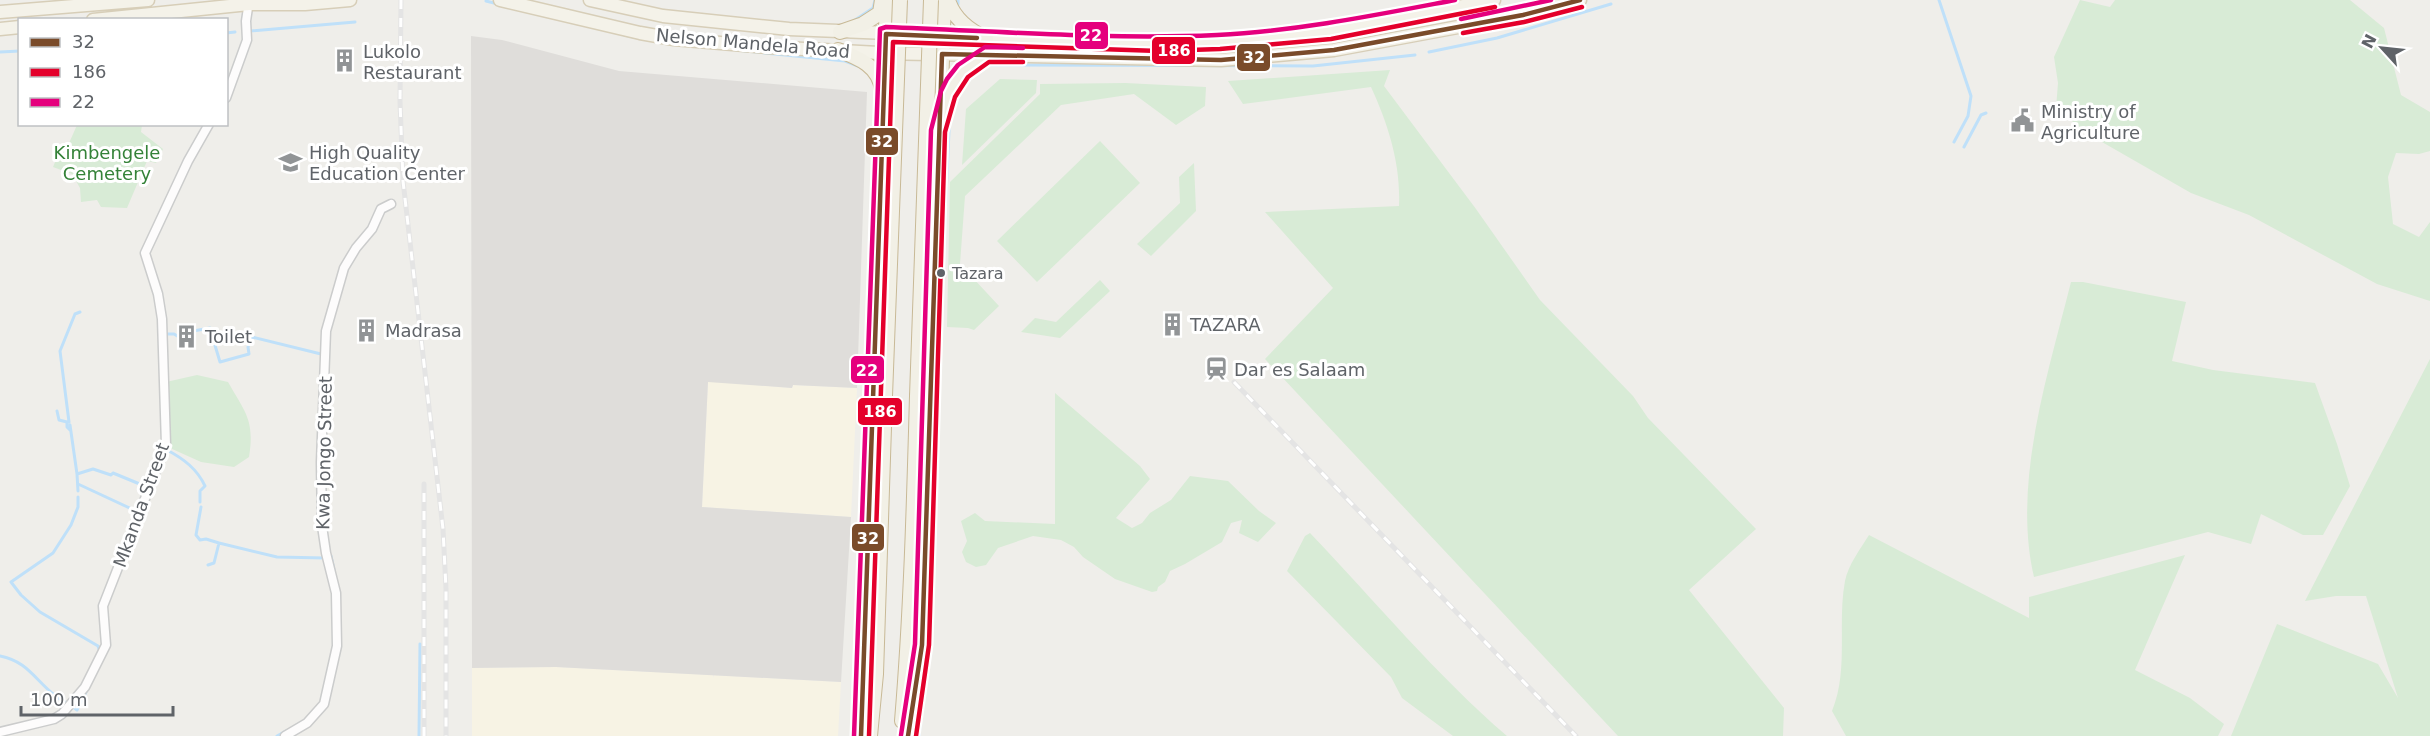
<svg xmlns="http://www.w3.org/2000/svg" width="2430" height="736" font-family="'DejaVu Sans',sans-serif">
<rect width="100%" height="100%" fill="#efeeea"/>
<path fill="#f7f3e4" d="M708,381L792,388L793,385L857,388L851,517L702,507Z
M556,667L713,675L714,678V675L841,682L838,736H472V668Z"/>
<path fill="#dfddda" d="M471,36L502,40L619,71L867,92L857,388L793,385L792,388L708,382L702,507L851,517L841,682L556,667L472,668Z"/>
<path fill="#d8ebd6" d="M2080,0L2110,7L2115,0H2350L2384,28L2401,95L2430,112V151L2419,154L2396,153L2388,177L2393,224L2419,237L2430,222V301L2377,284L2249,215L2191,193L2088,134L2056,108L2058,83L2054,57Z
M1390,70L1384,86L1476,209L1540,300L1633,396L1648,418L1756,529L1689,590L1784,708L1783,736H1618L1265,359L1333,288L1265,212L1399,206C1401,164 1388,124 1371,87L1243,104L1228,81Z
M1000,79L1037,80L1036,93L962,165L966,109Z
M1125,83L1206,87L1205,106L1176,125L1134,94L1061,105L965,196L960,264L999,306L974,330L968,328L947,327L950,182L1040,94V84Z
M77,125H142L141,132L163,149L156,163L147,161L127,208L101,207L97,200L81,202L80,188L72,174L53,167L61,148L66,150Z
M1100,141L1140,183L1037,282L997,241Z
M1194,163L1196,211L1151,256L1137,244L1180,203L1179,177Z
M1100,280L1110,291L1060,338L1021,332L1035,318L1056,322Z
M2071,282H2083L2186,302L2172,361L2213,370L2315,383L2337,444L2350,486L2323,535H2303L2261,514L2251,544L2208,532L2034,577C2012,483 2048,374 2071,282Z
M2430,359V736H2231L2277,624L2378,664L2398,698L2366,596H2336L2305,601Z
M197,375L228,382C245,412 255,420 249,457L234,467L201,462L170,448L166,382Z
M1055,393L1140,466L1150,479L1116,518L1132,528L1142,523L1150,513L1171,500L1190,476L1228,481L1259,511L1276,523L1258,542L1239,533L1242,520L1231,523L1222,542L1185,564L1170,571L1165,582L1158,587L1157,591L1152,592L1115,579L1083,557L1074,547L1061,540L1033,536L998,548L986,565L976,567L966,562L962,552L967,541L961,521L975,513L985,521L1055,524Z
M1310,533C1375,601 1436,675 1507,736H1453L1402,698L1391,677L1287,571L1305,536Z
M1869,535L2029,618V597L2185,555L2135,670L2190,698L2224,724L2218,736H1846L1832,711C1849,670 1837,623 1845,581C1848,565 1861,548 1869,535Z"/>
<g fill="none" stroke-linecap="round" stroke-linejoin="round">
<path stroke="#bfe0f9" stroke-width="3" d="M958,0V4
M1939,0L1971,96L1968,116L1954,142
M486,1L498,4
M855,20L873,8L875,0
M250,31L355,22
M226,33L235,32
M624,35L638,38
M736,50L845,61L858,66
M0,52L20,51
M1429,52L1497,38L1611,4
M978,68L987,65L1313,66L1415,55
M1964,147L1981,115L1986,113
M164,334H174L179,337L182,333L210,328L216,339L214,342L220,362L249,354L248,347L252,337L321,354
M938,369L950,109
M57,411L59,420L67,422V427L70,430
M69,422L60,351L75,314L80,312
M70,425L77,474L78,491
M167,450C184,459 197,469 205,486L200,491V502
M77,474L93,469L111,475L113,473L147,487
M78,484L134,510L137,515
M78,497V507L71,525L53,553L11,582L21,595L40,612L98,646L99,649L103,648
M201,507L196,535L200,540L206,539L219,543L214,563L208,565
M219,543L277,557L325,558
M331,556L334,570
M0,656C26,661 34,678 53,694C60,700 69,704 77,710L86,692
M277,736L286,731
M419,736L420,644
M919,736L931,622L930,595"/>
<defs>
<path id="minor" d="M226,98L247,40L246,21L249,1
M0,732L54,719L62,714L85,687L106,645L103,606L166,445L162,319L158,294L145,253L188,161L209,124
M285,736L307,723L324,704L337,646L336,593L326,553L322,526L321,462L326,331L344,268L356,248L372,229L381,209L391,204"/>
<path id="primary" d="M500,0L640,33L674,39L767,47L879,53L1221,60L1334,50L1523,15L1580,0
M590,0L663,16L789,29L1159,44L1220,42L1330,32L1494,0
M0,12L148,0
M93,20L249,4H305L350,0
M0,29L20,27"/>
<path id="trunk" d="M948,0C954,19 968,30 986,38
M840,32L863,24L880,13L882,0
M838,50C859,58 879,66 882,90
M945,107C952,78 963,71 987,54
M902,721C911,613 914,505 917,396
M861,736L887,0
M870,736L876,674L885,396
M908,736L922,645L944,0"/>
</defs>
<use href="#minor" stroke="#cbcccc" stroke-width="11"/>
<use href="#primary" stroke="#d7ceb8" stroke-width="15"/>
<use href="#trunk" stroke="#c8b996" stroke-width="16"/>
<use href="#minor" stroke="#fdfcfc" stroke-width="8"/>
<use href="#primary" stroke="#f4f2e9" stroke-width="12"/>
<use href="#trunk" stroke="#f2f0e6" stroke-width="14"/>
<defs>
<path id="rail" d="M401,0L400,101L403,181L443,529L446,589V736
M1234,382L1576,736
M424,736V484"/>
</defs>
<use href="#rail" stroke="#e4e4e4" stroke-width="5"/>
<use href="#rail" stroke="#fff" stroke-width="3" stroke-dasharray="9" stroke-linecap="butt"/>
<defs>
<path id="trunk-bridge" d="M885,396L900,0
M917,396L931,0"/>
</defs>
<use href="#trunk-bridge" stroke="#c8b996" stroke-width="16" stroke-linecap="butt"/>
<use href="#trunk-bridge" stroke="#f2f0e6" stroke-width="14"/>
<defs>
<path id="bus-1" d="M861,736L886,34L977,38
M908,736L922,645L942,54L1221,60L1334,50L1523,15L1580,0"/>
<path id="bus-2" d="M1463,33L1524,22L1582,7
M869,736L893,42L1159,51L1220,49L1331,39L1495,7
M916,736L929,645L945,132L955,97L968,77L989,62H1023"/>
<path id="bus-3" d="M1461,19L1551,0
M901,735L915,644L931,130L941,91L947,79L958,65L985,47L1023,48
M854,736L880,29L886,27C996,31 1107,40 1217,35C1298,31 1376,15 1455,0"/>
</defs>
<use href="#bus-1" stroke="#fff" stroke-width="9"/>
<use href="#bus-2" stroke="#fff" stroke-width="9"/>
<use href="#bus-3" stroke="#fff" stroke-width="9"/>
<use href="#bus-1" stroke="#7a4b2a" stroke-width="4.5"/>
<use href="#bus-2" stroke="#e4002b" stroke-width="4.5"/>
<use href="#bus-3" stroke="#e5007d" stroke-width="4.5"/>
</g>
<defs>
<symbol id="building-bare" viewBox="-9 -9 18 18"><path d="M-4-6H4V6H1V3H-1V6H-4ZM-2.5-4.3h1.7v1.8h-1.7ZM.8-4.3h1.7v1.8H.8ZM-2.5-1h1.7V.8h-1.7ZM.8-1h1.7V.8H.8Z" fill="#919496" stroke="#fff" stroke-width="2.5" paint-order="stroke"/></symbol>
<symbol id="civic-bare" viewBox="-9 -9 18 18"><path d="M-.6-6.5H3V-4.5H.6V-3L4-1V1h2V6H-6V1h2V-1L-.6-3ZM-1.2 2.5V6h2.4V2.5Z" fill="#919496" stroke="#fff" stroke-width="2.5" paint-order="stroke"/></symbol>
<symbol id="school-bare" viewBox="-9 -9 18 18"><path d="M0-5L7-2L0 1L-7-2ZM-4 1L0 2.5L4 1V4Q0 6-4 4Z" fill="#919496" stroke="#fff" stroke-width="2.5" paint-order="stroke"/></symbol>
<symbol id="station-bare" viewBox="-9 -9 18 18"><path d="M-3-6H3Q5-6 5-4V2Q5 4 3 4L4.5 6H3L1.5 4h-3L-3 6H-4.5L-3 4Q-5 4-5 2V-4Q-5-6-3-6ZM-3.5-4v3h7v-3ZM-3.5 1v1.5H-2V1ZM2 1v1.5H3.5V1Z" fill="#919496" stroke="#fff" stroke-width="2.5" paint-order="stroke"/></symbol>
</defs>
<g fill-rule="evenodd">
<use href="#building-bare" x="328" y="44" width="33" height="33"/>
<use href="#civic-bare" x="2006" y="104" width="33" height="33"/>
<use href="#school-bare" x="274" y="146" width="33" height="33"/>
<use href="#building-bare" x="1156" y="308" width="33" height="33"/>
<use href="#building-bare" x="350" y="314" width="33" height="33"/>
<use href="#building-bare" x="170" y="320" width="33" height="33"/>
<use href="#station-bare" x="1200" y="352" width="33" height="33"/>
</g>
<circle fill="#5f6368" stroke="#fff" stroke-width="2" cx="941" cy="273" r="5"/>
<g text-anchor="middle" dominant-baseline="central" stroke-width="6" stroke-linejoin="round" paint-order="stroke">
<g font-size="16" fill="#5f6368" stroke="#fff" text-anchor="start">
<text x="952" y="273">Tazara</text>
</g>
<g font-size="18" fill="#5f6368" stroke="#fff">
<text transform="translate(753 43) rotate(5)">Nelson Mandela Road</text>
<text transform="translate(324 453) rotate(-89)">Kwa Jongo Street</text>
<text transform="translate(141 505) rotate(-70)">Mkanda Street</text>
</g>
<g font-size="18" fill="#5f6368" stroke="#fff" text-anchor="start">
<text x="363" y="51">Lukolo<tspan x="363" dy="21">Restaurant</tspan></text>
<text x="2041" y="111">Ministry of<tspan x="2041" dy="21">Agriculture</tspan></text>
<text x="309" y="152">High Quality<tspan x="309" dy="21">Education Center</tspan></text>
<text x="1190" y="324">TAZARA</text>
<text x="385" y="330">Madrasa</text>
<text x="205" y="336">Toilet</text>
<text x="1234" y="369">Dar es Salaam</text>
</g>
<g font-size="18" fill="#348238" stroke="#fff">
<text x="107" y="152">Kimbengele<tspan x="107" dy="21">Cemetery</tspan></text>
</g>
</g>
<g stroke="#fff" stroke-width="2">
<rect x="1074" y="21" width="35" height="29" rx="6" fill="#e5007d"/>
<rect x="1151" y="36" width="45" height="29" rx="6" fill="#e4002b"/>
<rect x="1236" y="43" width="35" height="29" rx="6" fill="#7a4b2a"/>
<rect x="865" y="127" width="34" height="29" rx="6" fill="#7a4b2a"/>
<rect x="850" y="355" width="35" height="29" rx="6" fill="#e5007d"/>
<rect x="857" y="397" width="46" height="29" rx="6" fill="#e4002b"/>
<rect x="851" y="523" width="34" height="29" rx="6" fill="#7a4b2a"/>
</g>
<g font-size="16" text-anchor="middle" font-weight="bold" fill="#fff">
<text x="1091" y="41">22</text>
<text x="1174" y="56">186</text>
<text x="1254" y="63">32</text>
<text x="882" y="147">32</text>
<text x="867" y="376">22</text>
<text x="880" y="417">186</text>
<text x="868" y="544">32</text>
</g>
<rect x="18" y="18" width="210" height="108" fill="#ffffff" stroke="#bfc1c3" stroke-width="1.5"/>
<rect x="30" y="38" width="30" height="9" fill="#7a4b2a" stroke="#bfc1c3" stroke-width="1.5"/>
<text x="72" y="48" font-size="18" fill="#5f6368">32</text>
<rect x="30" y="68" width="30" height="9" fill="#e4002b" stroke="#bfc1c3" stroke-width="1.5"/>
<text x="72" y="78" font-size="18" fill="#5f6368">186</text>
<rect x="30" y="98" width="30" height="9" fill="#e5007d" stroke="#bfc1c3" stroke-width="1.5"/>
<text x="72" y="108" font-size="18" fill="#5f6368">22</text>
<g transform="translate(2382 48) rotate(297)" stroke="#ffffff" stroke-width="4.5" paint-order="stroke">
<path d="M0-4.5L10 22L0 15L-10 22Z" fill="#5f6368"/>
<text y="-9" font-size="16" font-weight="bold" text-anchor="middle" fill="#5f6368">N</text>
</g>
<path d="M21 706v9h152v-9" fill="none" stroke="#5f6368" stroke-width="3"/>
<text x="30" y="706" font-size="18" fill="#5f6368" stroke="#ffffff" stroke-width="4.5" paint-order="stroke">100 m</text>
</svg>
